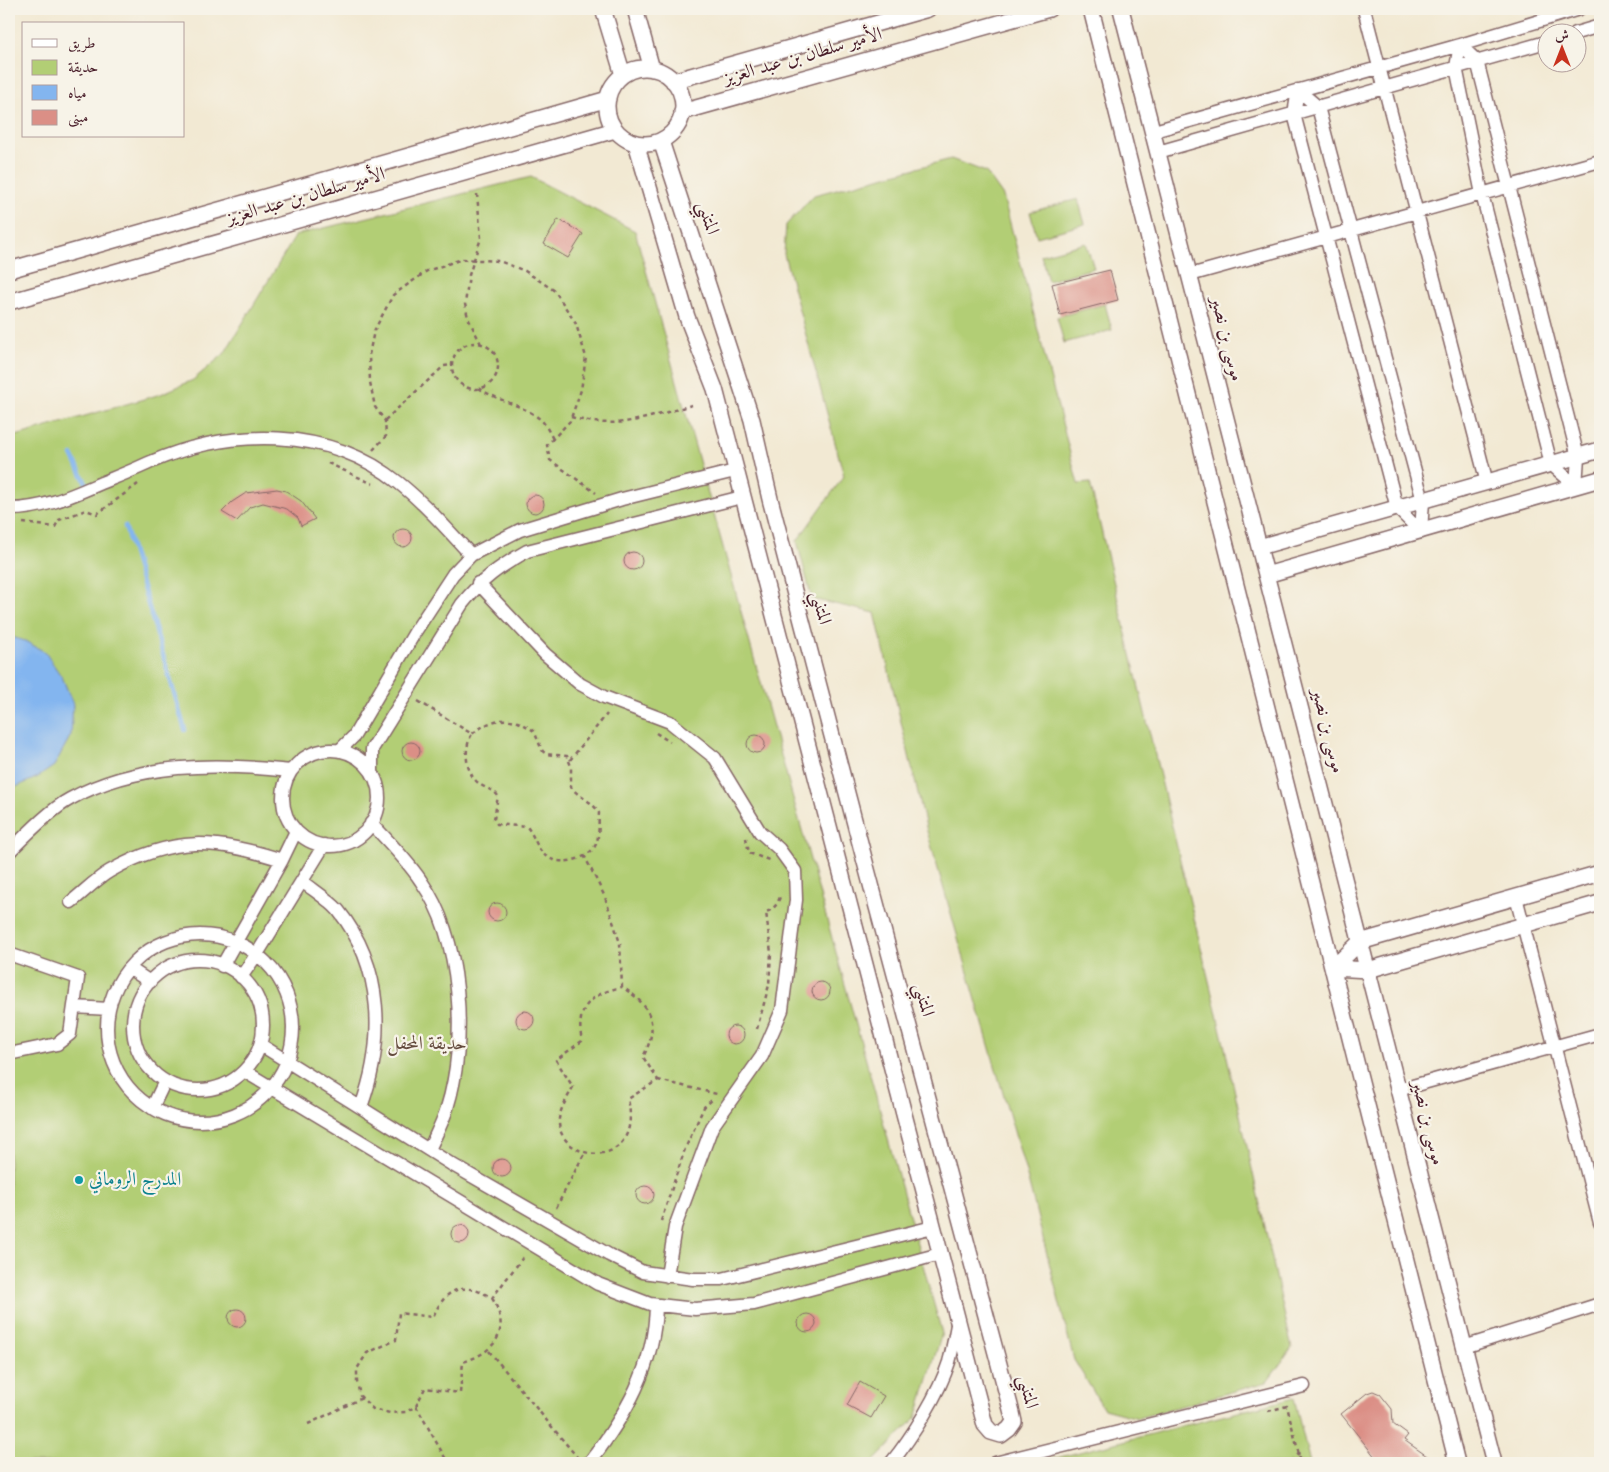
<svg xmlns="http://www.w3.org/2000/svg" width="1609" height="1472" font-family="'Old Standard TT',Amiri,serif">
<rect width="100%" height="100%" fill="#f7f3e8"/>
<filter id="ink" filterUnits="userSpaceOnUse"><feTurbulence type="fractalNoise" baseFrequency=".02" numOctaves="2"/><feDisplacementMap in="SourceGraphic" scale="10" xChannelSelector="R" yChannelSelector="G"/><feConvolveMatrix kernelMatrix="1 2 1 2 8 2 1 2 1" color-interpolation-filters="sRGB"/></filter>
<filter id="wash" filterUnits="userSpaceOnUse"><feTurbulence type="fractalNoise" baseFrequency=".0096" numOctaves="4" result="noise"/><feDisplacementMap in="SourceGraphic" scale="20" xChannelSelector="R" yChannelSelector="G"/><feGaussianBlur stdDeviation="1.12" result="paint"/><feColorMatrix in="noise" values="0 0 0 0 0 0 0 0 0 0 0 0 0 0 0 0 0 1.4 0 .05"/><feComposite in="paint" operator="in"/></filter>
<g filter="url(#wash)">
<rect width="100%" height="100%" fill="#f2e9d3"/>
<path fill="#b2ce75" stroke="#7e7650" d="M951,159L986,172L1003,196L1078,484L1090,483L1225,1048L1292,1348L1267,1382L1138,1418L1104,1409L1074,1360L1027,1176L927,831L875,613L812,599L797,541L844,476L784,254L786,225L814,195Z
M531,177L635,231L942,1333L916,1418L872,1463H9V438L161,394L193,380L224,354L296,235Z
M1078,199L1085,224L1037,237L1030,212Z
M1086,243L1094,268L1048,281L1041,255Z
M1105,304L1112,330L1064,343L1057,317Z
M1294,1398L1310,1463H1036Z"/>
<path fill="#83b5ef" stroke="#666a8d" d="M9,636L25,641L45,652L63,679L73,704L71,735L54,766L38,777L9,790Z"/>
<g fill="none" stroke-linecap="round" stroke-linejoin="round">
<path stroke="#83b5ef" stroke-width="4.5" d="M72,455L88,487
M125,526L185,730"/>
</g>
<g id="blocks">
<path fill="#db8f86" d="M558,219L583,234L568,258L544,244Z
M1110,270L1118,300L1060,315L1052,284Z
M277,489L286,491L301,501L315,519L301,526L298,518L287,509L263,503L250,507L237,521L222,512L232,502L246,493Z
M526 504a9 9 0 1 1 18 0a9 9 0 1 1-18 0Z
M394 538a9 9 0 1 1 18 0a9 9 0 1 1-18 0Z
M624 561a9 9 0 1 1 18 0a9 9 0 1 1-18 0Z
M747 744a9 9 0 1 1 18 0a9 9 0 1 1-18 0Z
M402 751a9 9 0 1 1 18 0a9 9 0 1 1-18 0Z
M488 912a9 9 0 1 1 18 0a9 9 0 1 1-18 0Z
M812 991a9 9 0 1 1 18 0a9 9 0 1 1-18 0Z
M516 1020a9 9 0 1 1 18 0a9 9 0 1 1-18 0Z
M726 1035a9 9 0 1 1 18 0a9 9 0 1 1-18 0Z
M493 1168a9 9 0 1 1 18 0a9 9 0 1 1-18 0Z
M636 1195a9 9 0 1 1 18 0a9 9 0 1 1-18 0Z
M451 1234a9 9 0 1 1 18 0a9 9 0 1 1-18 0Z
M228 1318a9 9 0 1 1 18 0a9 9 0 1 1-18 0Z
M798 1323a9 9 0 1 1 18 0a9 9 0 1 1-18 0Z
M860,1382L884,1396L871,1418L847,1405Z
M1373,1391L1380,1394L1392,1409L1393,1424L1408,1435L1404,1440L1437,1463H1380L1341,1414L1367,1393Z"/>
</g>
</g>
<g filter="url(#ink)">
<use href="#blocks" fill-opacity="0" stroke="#856666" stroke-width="1"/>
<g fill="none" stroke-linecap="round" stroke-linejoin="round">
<defs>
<path id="minor" d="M1364,9L1487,483
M1576,33L1600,26
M1460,45L1456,67L1482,194L1551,464L1576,486
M1460,45L1477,61L1578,457L1576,486
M1298,90L1318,107L1423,501L1421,532L1397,508L1294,114Z
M1154,131L1460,45L1579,9
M1158,152L1546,42
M1190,275L1600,161
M9,509C42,509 69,497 99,484C116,477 134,470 151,462C230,428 329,426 399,483C425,504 448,530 471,555
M478,583L545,654L580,684L604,697L670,722L715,758L760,832L779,849L795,871L796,900L782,1010L762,1056L712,1127L675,1227L667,1276
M283 798a48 48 0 1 1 96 0a48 48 0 1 1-96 0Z
M339,751L354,736L415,632L453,574L471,555L520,530L622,499L735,471
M372,772V749L462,604C482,579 499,567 527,551L742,497
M371,823C389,842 407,860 421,881C462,939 468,1041 447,1108C443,1122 435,1136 429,1150
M9,852C25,836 51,809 70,799C137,762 217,763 291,771
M302,881C313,890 328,899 338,910C384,967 385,1042 361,1107
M1516,897L1600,1223
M71,902C84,892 96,879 110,871C174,835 215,839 282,860
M107 1028a93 93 0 1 1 186 0a93 93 0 1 1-186 0Z
M9,954L78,978L70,1034L57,1044L9,1054
M133 1025a65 65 0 1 1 130 0a65 65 0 1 1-130 0Z
M222,966L282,860L296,831
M129,968L150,982
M241,977L257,954L324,845
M74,1007L109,1009
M261,1045L451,1164L609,1255L643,1272L693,1279H722L933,1227
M244,1071L598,1284L650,1304L695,1309L754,1304L940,1254
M1398,1090L1600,1034
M152,1108L165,1081
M1464,1347L1600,1304
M589,1463C625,1416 655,1366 656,1305
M891,1463C912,1437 939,1394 949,1362C953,1348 955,1334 958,1320
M995,1463L1304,1386"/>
<path id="tertiary" d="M603,9L623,75
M635,9L652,69
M1091,9L1457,1463
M1121,9L1494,1463
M607 106a38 38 0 1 1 76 0a38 38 0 1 1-76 0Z
M673,81L928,9
M682,112L1049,9
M636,143L687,317L715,389L985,1425L991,1432L1001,1435L1009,1429L1014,1422L1012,1413L865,862L770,499L752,420L661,141
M9,270L608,99
M9,302L615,130
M1259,547L1600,450
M1266,575L1600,479
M1333,968L1360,942L1600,873
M1333,968L1368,970L1600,903"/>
</defs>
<use href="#minor" stroke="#856666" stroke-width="15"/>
<use href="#tertiary" stroke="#856666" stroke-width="18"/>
<path stroke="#856666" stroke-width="2.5" stroke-dasharray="4 4" stroke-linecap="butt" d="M477,194L481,238L469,275L465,304L468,318L481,344
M452 366a23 23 0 1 1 46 0a23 23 0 1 1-46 0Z
M479,388C498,402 527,405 543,422C547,427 550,434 553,439
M571,417C617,431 649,417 692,405
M385,420L444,366L452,365
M373,450L386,436L385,421L375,407L370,382L369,355L374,331L393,295L427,271L462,259L499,261L525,271L555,291L576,324L586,357L581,390L570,421L547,445L550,460L596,493
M328,463L373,484
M23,523L55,527L59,520L86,510L97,514L138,484
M418,701L472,734C494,717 511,714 534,731C546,758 538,753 567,756L571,766V787C579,798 592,800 599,813C598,823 600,834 596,844C590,859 562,866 549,858C537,852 535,836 527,827L497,824L494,819L498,796C494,790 487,789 481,785C465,775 463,749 472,734
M656,733L670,742
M570,760L607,714
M746,838L749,853L769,860
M584,855L605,897L620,943L622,987C651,1005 660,1025 643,1057L658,1080L628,1099C644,1174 556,1163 559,1119C560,1109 568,1097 573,1087L556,1060L582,1041C575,1008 590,994 622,987
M757,1029L769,985L771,953L766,912C775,909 778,903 781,894
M658,1080L717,1094
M556,1208L584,1154
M661,1221L685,1149L704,1107L713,1099
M492,1298C512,1331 495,1352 463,1362L460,1393L425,1388L416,1406L406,1412L390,1413L373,1409L360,1396L357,1382V1369L367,1353L396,1340L399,1313L433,1317C446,1287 464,1281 492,1298L524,1256
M489,1351L577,1457
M416,1406L448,1463
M1268,1411L1287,1406L1301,1463
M308,1424L362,1398
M572,1463L576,1458
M1293,1463L1299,1453"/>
<use href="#minor" stroke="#fff" stroke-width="12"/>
<use href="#tertiary" stroke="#fff" stroke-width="15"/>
</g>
</g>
<circle fill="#0f9aa8" stroke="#f7f3e8" stroke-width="2" cx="79" cy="1180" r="5"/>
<g text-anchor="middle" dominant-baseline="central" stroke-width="4.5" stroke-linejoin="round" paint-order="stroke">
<g font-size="19" fill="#4a1f2b" stroke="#f7f3e8">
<text transform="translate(803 57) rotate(-16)">الأمير سلطان بن عبد العزيز</text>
<text transform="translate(306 197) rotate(-16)">الأمير سلطان بن عبد العزيز</text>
<text transform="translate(707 218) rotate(72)">المتنبي</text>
<text transform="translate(1226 339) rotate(76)">موسى بن نصير</text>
<text transform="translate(820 608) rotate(75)">المتنبي</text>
<text transform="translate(1327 731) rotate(76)">موسى بن نصير</text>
<text transform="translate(923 1000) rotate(75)">المتنبي</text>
<text transform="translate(1427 1123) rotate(76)">موسى بن نصير</text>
<text transform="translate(1027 1392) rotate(76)">المتنبي</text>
</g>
<g font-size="19" fill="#644b3e" stroke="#f7f3e8">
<text x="427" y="1044">حديقة المحفل</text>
</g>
<g font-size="19" fill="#0d838f" stroke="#f7f3e8" text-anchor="start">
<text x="89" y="1180">المدرج الروماني</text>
</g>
</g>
<rect width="1609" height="1472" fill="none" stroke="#f7f3e8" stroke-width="30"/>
<rect x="22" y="22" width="162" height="115" fill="#f7f3e8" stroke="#b29e9c"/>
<rect x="32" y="39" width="25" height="8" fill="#ffffff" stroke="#b29e9c"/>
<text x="68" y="48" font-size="15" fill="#4a1f2b">طريق</text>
<rect x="32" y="60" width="25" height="15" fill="#b2ce75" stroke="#b29e9c"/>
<text x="68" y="72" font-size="15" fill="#4a1f2b">حديقة</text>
<rect x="32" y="85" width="25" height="15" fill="#83b5ef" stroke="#b29e9c"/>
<text x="68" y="98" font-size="15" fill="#4a1f2b">مياه</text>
<rect x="32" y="110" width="25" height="15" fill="#db8f86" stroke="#b29e9c"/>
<text x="68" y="122" font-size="15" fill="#4a1f2b">مبنى</text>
<g transform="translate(1562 48)"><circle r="24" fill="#f7f3e8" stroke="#b29e9c"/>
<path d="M0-4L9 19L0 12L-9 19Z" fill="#c8321e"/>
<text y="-8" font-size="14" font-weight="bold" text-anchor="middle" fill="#4a1f2b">ش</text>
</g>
</svg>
